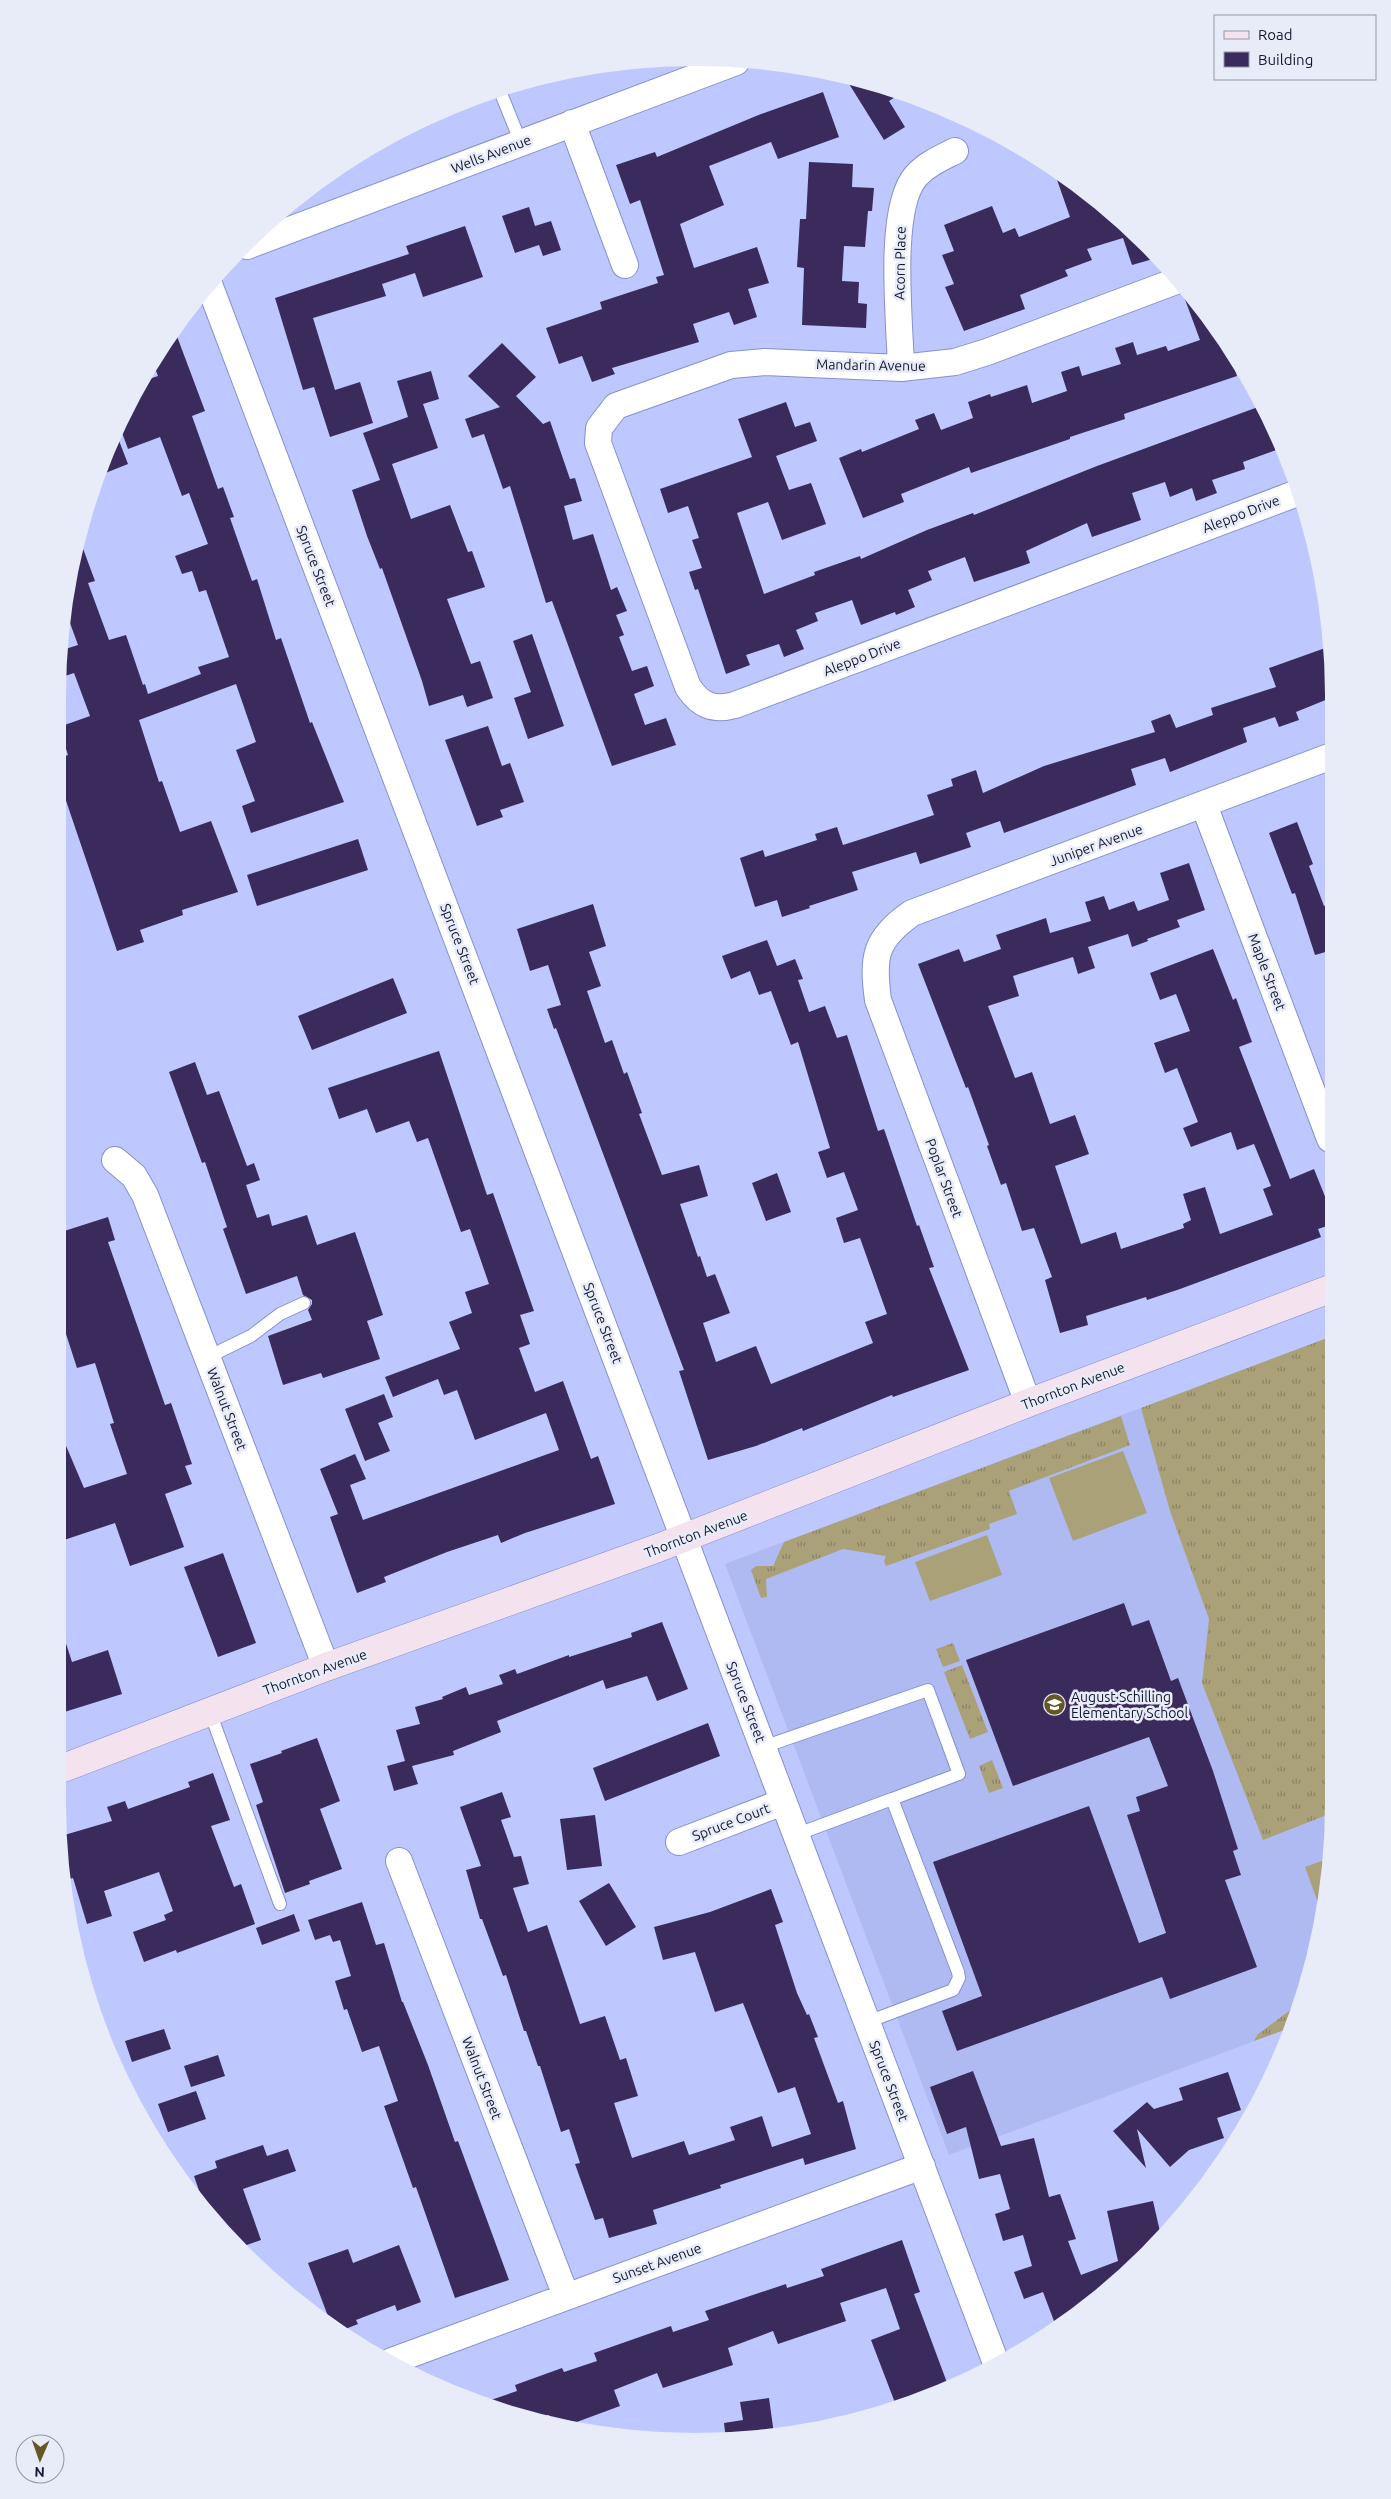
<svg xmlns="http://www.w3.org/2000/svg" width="1391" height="2499" font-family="Ubuntu,sans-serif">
<defs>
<pattern id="grass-tufts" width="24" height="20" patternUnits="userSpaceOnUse" patternTransform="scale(1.25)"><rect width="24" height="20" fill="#aba178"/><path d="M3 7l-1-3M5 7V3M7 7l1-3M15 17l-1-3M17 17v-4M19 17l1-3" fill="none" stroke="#8a8263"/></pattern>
</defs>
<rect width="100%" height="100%" fill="#bec8fe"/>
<path fill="#afbaf3" d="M1330,1337L1332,1845L1312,1969L1287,2029L949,2155L725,1564Z"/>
<path fill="url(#grass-tufts)" d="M1330,1337L1332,1813L1263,1840L1202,1683L1209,1619L1170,1511L1141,1408Z
M1121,1416L1130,1445L1009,1491L1017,1514L989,1524L990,1529L886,1566L884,1561L886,1556L843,1549L766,1579L767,1597L761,1598L751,1570L756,1566H773L784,1542Z
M953,1643L960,1661L943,1667L936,1649Z
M962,1665L988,1732L970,1739L944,1672Z
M992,1760L1003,1788L989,1793L979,1766Z
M1297,2005L1287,2029L1254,2041L1257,2035Z"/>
<path fill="#aba178" d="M1123,1451L1147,1513L1073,1541L1049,1478Z
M987,1535L1002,1575L930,1601L915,1562Z
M1330,1858L1321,1911L1305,1867Z"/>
<path fill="#3b2b5c" d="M846,79L903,92L889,101L905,127L884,140Z
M823,92L839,137L778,159L771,142L709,166L724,205L680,224L694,268L757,247L769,283L748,289L757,317L734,325L729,312L693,324L699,342L612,368L615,374L592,382L582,356L559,364L546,328L602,309L600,302L658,283L656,277L664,275L640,200L630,204L616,165L655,152L657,157L761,114Z
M809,162L853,164L852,187L874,188L872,211H868L865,247L844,246L842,281L859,282L858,303L867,304L866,328L802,325L804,268L797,267L800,219H806Z
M1055,174L1146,244L1153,259L1132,265L1123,238L1087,249L1092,260L1065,270L1068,276L1020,295L1025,309L964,331L945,287L954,284L942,255L954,251L944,225L992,206L1003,233L1015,228L1019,237L1070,217Z
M529,207L535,226L551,221L561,250L543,256L539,245L515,253L502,216Z
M465,226L483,277L423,297L415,273L382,284L386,296L313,318L335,390L360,382L373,423L330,437L314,387L303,390L275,298L409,254L406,246Z
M1186,292L1225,340L1237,376L1124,414L1125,419L1070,437V439L971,473L969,467L901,494L904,502L863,518L839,458L861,449L862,452L919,429L915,420L934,413L941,430L973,418L968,402L990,394L991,397L1027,385L1032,403L1067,391L1061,372L1079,366L1082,376L1121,364L1115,348L1133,342L1137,355L1166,346L1168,351L1200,340L1183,294Z
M175,331L205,411L192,416L218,489L223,487L234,517L230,518L252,581L257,579L276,640L281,638L310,723L312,722L344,802L251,833L242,806L255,801L236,750L256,742L236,684L139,720L159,782L162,781L180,832L211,821L238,892L182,910L183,915L140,930L144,942L117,951L59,780V758L68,755L59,727L90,716L74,673L59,678V651L78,645L66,612L78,535L95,581L88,583L109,640L126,635L143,685L145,684L148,694L201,674L198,667L229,657L206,590L199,592L192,571L182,574L175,556L208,544L189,493L182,496L160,437L128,449L121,430L140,382L158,376L153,363Z
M502,343L536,377L516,396L543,424L550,421L570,479L575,478L582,501L564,506L573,540L593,534L611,590L617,587L627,611L616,615L624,635L619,637L632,671L647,666L654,686L634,694L645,725L666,718L676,745L612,766L552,601L546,603L510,486L503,489L484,434L472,438L465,419L500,407L468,376Z
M431,371L439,399L423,404L438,448L392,464L411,519L450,505L468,552L472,551L485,587L447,599L471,664L480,661L493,698L467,707L463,695L429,706L422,681L382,568L380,569L367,536L352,490L380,480L363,433L408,417L397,381Z
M786,402L795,427L810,422L817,441L776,456L789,490L811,483L826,524L782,540L768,502L737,513L764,594L815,575L814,572L860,556L861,559L927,530L973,513L974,515L1097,466L1258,407L1279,449L1243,462L1245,469L1212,480L1217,493L1196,501L1192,488L1170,497L1165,482L1132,493L1141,520L1092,537L1087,523L1026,551L1030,563L1010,570L974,582L965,557L928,571L932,580L908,590L915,607L896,615L895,612L861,625L852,600L815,613L818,621L796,630L804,649L784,657L779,644L746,655L750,665L726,674L698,589L695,590L689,572L702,568L692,540L699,538L688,506L668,513L660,489L752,457L738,419Z
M118,438L128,464L103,474L109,458Z
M532,634L564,726L528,739L514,698L531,692L513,641Z
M1328,647V699L1296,712L1299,720L1279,727L1275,717L1243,728L1247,742L1170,772L1165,758L1131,769L1136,785L1004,833L1000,821L966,833L971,847L920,864L916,852L852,872L858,890L809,906L810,908L782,917L777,900L755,907L740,858L763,850L765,857L817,840L815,834L837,827L843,845L868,837L934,815L927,795L953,786L951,779L976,770L983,793L1044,766L1155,732L1151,721L1170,714L1176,728L1213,715L1211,708L1276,687L1269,668Z
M488,726L502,766L510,763L524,802L500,810L503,817L477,826L445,740Z
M1297,822L1313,864L1309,866L1324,906L1329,905V951L1315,955L1295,893L1292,894L1269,833Z
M358,839L368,870L257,906L247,875Z
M1189,863L1205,910L1177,920L1180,927L1147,939L1148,941L1132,947L1128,934L1088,947L1095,968L1078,974L1073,957L1013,976L1019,996L988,1006L1015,1078L1032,1072L1050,1124L1075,1115L1089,1154L1055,1166L1081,1244L1116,1232L1121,1249L1184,1228L1183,1224L1191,1220L1183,1194L1205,1187L1220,1234L1273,1215L1263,1189L1271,1186L1254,1144L1237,1150L1231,1132L1191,1147L1183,1128L1198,1122L1177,1068L1165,1073L1154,1043L1190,1031L1176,994L1160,1000L1150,973L1213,949L1233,1000L1236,998L1252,1042L1239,1047L1290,1179L1314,1169L1330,1209V1225L1318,1229L1321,1237L1180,1289L1147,1300L1146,1297L1086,1316L1088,1325L1060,1333L1045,1280L1052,1277L1034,1228L1022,1231L1006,1183L1001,1185L987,1146L989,1145L968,1087L966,1088L918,964L959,949L964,962L1001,949L996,935L1046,918L1050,933L1091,921L1085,902L1104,896L1109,910L1134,901L1138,911L1169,900L1160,873Z
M593,904L606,946L589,952L601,986L587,991L605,1043L612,1040L624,1074L627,1072L642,1113L639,1114L662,1175L699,1165L708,1196L680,1204L698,1257L700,1256L707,1277L715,1274L730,1313L703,1323L716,1362L756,1346L771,1384L873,1343L865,1322L887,1314L860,1238L844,1243L836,1218L858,1210L844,1172L827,1178L818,1152L830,1148L798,1042L791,1045L771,991L759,995L750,971L731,979L722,956L767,940L777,966L795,959L803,979L798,980L809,1012L825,1006L837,1038L847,1035L878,1131L884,1129L917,1226L919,1225L934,1267L929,1268L969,1370L893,1397L892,1395L803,1431L802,1428L756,1446L708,1460L679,1371L684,1370L556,1028L554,1029L547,1009L561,1005L548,965L530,971L517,929Z
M393,978L407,1013L312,1050L298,1016Z
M439,1051L487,1195L493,1193L534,1311L520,1315L530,1344L519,1348L535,1392L563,1381L591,1459L598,1456L615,1504L525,1533L501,1543L498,1535L447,1552L384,1577L386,1582L357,1593L330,1517L338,1514L320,1469L355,1454L366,1479L350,1485L363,1520L559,1450L546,1413L475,1440L457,1390L444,1395L438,1379L393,1397L385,1377L460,1349L449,1322L472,1313L465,1292L489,1284L470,1229L461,1232L428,1138L417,1142L409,1121L376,1133L367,1109L339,1119L328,1088Z
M195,1062L207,1095L219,1091L247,1166L254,1163L260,1180L246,1185L257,1218L269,1214L272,1226L307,1215L317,1245L355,1232L383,1315L367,1321L380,1359L323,1378L321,1373L283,1385L268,1336L312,1320L308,1310L312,1304V1300L303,1295L297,1276L246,1294L223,1229L227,1227L205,1162L202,1163L169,1072Z
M777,1173L791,1212L766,1221L752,1183Z
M108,1217L115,1240L108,1242L165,1405L171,1403L192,1464L185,1466L192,1484L165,1494L184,1547L130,1566L115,1523L58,1542V1427L84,1488L127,1474L110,1424L114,1423L95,1363L77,1368L65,1331L58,1333V1233Z
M384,1394L393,1417L378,1423L390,1451L365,1461L345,1409Z
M223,1553L256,1643L218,1657L184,1567Z
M1124,1603L1132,1626L1149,1620L1171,1681L1178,1678L1213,1771L1238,1849L1233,1851L1241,1875L1225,1880L1257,1967L1170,1999L1162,1977L957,2051L942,2011L982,1996L933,1862L1089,1806L1139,1943L1166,1933L1127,1815L1140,1811L1136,1797L1168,1786L1149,1737L1013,1786L966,1660Z
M662,1622L688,1689L657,1701L647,1676L606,1689L603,1680L497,1721L501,1732L453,1751L454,1755L412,1766L418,1784L394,1791L387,1766L405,1761L396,1730L420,1724L415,1707L443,1699L442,1697L466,1687L469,1695L503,1684L499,1675L515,1669L517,1674L569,1655V1657L632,1637L631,1633Z
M58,1628H61L72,1662L108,1650L122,1694L58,1714Z
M708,1723L720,1756L605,1801L593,1768Z
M317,1738L340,1801L320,1809L342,1869L309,1881L310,1884L285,1893L256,1805L263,1802L250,1764L282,1753L281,1751Z
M213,1773L230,1820L211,1826L234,1887L241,1884L255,1924L177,1953L176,1950L144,1962L133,1932L166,1920L164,1915L173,1911L159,1872L104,1891L112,1916L87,1924L73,1878L65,1880L61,1836L112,1821L107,1807L125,1801L128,1809L190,1787L188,1782Z
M502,1792L511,1817L501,1820L514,1857L521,1856L529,1884L513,1888L528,1932L547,1925L580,2024L605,2016L620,2060L626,2058L638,2096L614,2103L632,2158L684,2141L689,2155L735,2140L730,2127L762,2116L772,2147L811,2134L795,2087L778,2093L743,2003L715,2012L695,1952L663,1960L654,1927L710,1912L771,1889L783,1922L775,1925L797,1993L807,2015L809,2014L818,2037L814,2038L838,2103L843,2101L856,2149L805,2165L803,2158L720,2185L721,2188L653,2210L657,2224L609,2238L603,2218L595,2220L575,2164L580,2163L569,2129L561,2132L540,2066H538L526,2031H524L506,1975L503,1976L482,1919H480L466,1870L481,1866L460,1807Z
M595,1815L602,1866L567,1870L560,1819Z
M609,1883L636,1927L606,1946L579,1901Z
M362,1902L376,1945L384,1943L402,2002H403L428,2065L455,2142L458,2141L509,2280L455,2298L416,2187L413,2188L384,2106L398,2101L379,2046L362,2052L347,2009L344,2010L335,1981L351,1976L340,1940L333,1942L330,1935L315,1940L308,1920Z
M294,1914L300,1931L262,1945L256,1928Z
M164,2029L171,2049L132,2062L125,2041Z
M218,2055L225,2076L191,2087L184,2066Z
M973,2071L1001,2146L1034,2138L1049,2197L1060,2194L1076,2239L1068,2241L1081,2275L1118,2261L1107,2211L1153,2201L1161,2236L1116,2283L1057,2329L1043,2292L1024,2299L1014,2272L1032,2266L1023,2235L1003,2241L995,2214L1010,2209L1000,2174L979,2179L966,2127L947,2134L930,2087Z
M1228,2072L1241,2110L1217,2118L1224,2138L1189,2150L1170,2167L1137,2129L1146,2168L1113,2131L1147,2102L1154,2109L1183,2100L1179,2088Z
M196,2091L206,2119L168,2132L158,2104Z
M263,2145L267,2156L288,2149L296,2171L243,2189L261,2240L241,2247L205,2208L194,2176L217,2168L215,2161Z
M902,2240L920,2292L914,2294L949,2388L940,2393L897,2408L871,2340L900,2329L886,2288L840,2303L846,2321L778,2344L773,2331L728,2348L733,2365L663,2388L657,2373L614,2390L620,2406L566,2426L551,2423L549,2415L531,2420L482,2403L517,2391L515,2385L562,2368L564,2372L597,2361L594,2353L671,2326L673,2332L709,2320L705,2311L786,2284L787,2288L824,2276L821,2269Z
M399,2245L421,2302L397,2311L395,2305L356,2320L358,2324L338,2332L332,2327L308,2263L348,2249L353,2263Z
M769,2398L774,2434L726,2440L724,2423L743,2420L740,2402Z"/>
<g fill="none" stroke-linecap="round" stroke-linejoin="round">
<defs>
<path id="lane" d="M500,91L521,143
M208,1357L251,1336L280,1314L304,1303
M210,1712L280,1904
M763,1747L928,1690L959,1774L892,1799
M795,1835L892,1799L958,1972L959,1978L953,1990L867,2022"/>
<path id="street" d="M572,123L625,265
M247,246L736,62
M1176,281L987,352L955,362L901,368L765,362L731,365L616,406L599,428L598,443L688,687C700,705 713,711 735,705L1300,492
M209,284L996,2363
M901,368C900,324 887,209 916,176C927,164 941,158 955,151
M1204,805L1330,1139
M115,1160L134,1176L145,1195L326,1667
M1028,1403L878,1000C872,956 875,939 912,913L1329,757
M679,1842L783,1802
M399,1861L566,2296
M392,2361L922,2166"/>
<path id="secondary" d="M58,1770L326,1667L658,1548L1028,1403L1330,1289"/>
</defs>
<use href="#lane" stroke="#8690d0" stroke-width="14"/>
<use href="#street" stroke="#8690d0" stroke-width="28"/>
<use href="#secondary" stroke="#8690d0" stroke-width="29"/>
<use href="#lane" stroke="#fff" stroke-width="12"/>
<use href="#street" stroke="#fff" stroke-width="26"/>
<use href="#secondary" stroke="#f4e2ef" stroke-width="28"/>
</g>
<defs>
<symbol id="school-disc" viewBox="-11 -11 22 22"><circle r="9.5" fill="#635723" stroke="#e8ecf9"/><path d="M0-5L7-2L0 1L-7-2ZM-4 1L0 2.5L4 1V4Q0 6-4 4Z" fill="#fff"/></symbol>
</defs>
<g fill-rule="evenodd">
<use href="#school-disc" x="1042" y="1692" width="25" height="25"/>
</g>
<g text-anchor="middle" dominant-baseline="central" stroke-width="5" stroke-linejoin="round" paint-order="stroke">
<g font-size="14" fill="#13162e" stroke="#e8ecf9">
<text transform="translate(491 154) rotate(-21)">Wells Avenue</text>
<text transform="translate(900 263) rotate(-89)">Acorn Place</text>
<text transform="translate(871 365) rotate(1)">Mandarin Avenue</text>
<text transform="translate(1241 514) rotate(-21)">Aleppo Drive</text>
<text transform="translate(316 566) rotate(69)">Spruce Street</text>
<text transform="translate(862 657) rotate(-21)">Aleppo Drive</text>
<text transform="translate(1096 845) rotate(-20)">Juniper Avenue</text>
<text transform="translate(460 944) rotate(69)">Spruce Street</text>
<text transform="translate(1267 972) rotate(69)">Maple Street</text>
<text transform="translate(944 1178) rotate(70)">Poplar Street</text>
<text transform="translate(603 1323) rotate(69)">Spruce Street</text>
<text transform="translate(1073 1386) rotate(-21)">Thornton Avenue</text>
<text transform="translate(227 1409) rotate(69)">Walnut Street</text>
<text transform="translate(696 1534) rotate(-21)">Thornton Avenue</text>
<text transform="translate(315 1672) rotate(-20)">Thornton Avenue</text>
<text transform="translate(746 1702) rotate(69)">Spruce Street</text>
<text transform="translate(731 1822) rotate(-21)">Spruce Court</text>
<text transform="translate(482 2078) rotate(69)">Walnut Street</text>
<text transform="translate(889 2081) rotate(69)">Spruce Street</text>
<text transform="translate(657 2263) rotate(-20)">Sunset Avenue</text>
</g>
<g font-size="14" fill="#13162e" stroke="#e8ecf9" text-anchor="start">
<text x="1071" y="1697">August Schilling<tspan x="1071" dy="16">Elementary School</tspan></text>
</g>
</g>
<path d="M0 0H1391V2499H0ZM695 66H696A629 629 0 0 1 1325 695V1804A629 629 0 0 1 696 2433H695A629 629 0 0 1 66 1804V695A629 629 0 0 1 695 66Z" fill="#e8ecf9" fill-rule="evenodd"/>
<rect x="1214" y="15" width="162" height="65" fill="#e8ecf9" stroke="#9396a8"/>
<rect x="1224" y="31" width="25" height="8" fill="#f4e2ef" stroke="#9396a8"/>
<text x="1258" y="40" font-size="15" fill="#13162e">Road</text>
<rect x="1224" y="52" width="25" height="15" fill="#3b2b5c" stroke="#9396a8"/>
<text x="1258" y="65" font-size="15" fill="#13162e">Building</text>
<g transform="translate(40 2459) rotate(182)"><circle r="24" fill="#e8ecf9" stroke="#9396a8"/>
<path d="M0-4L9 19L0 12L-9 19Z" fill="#635723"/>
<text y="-8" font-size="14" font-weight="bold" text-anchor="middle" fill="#13162e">N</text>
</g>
</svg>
